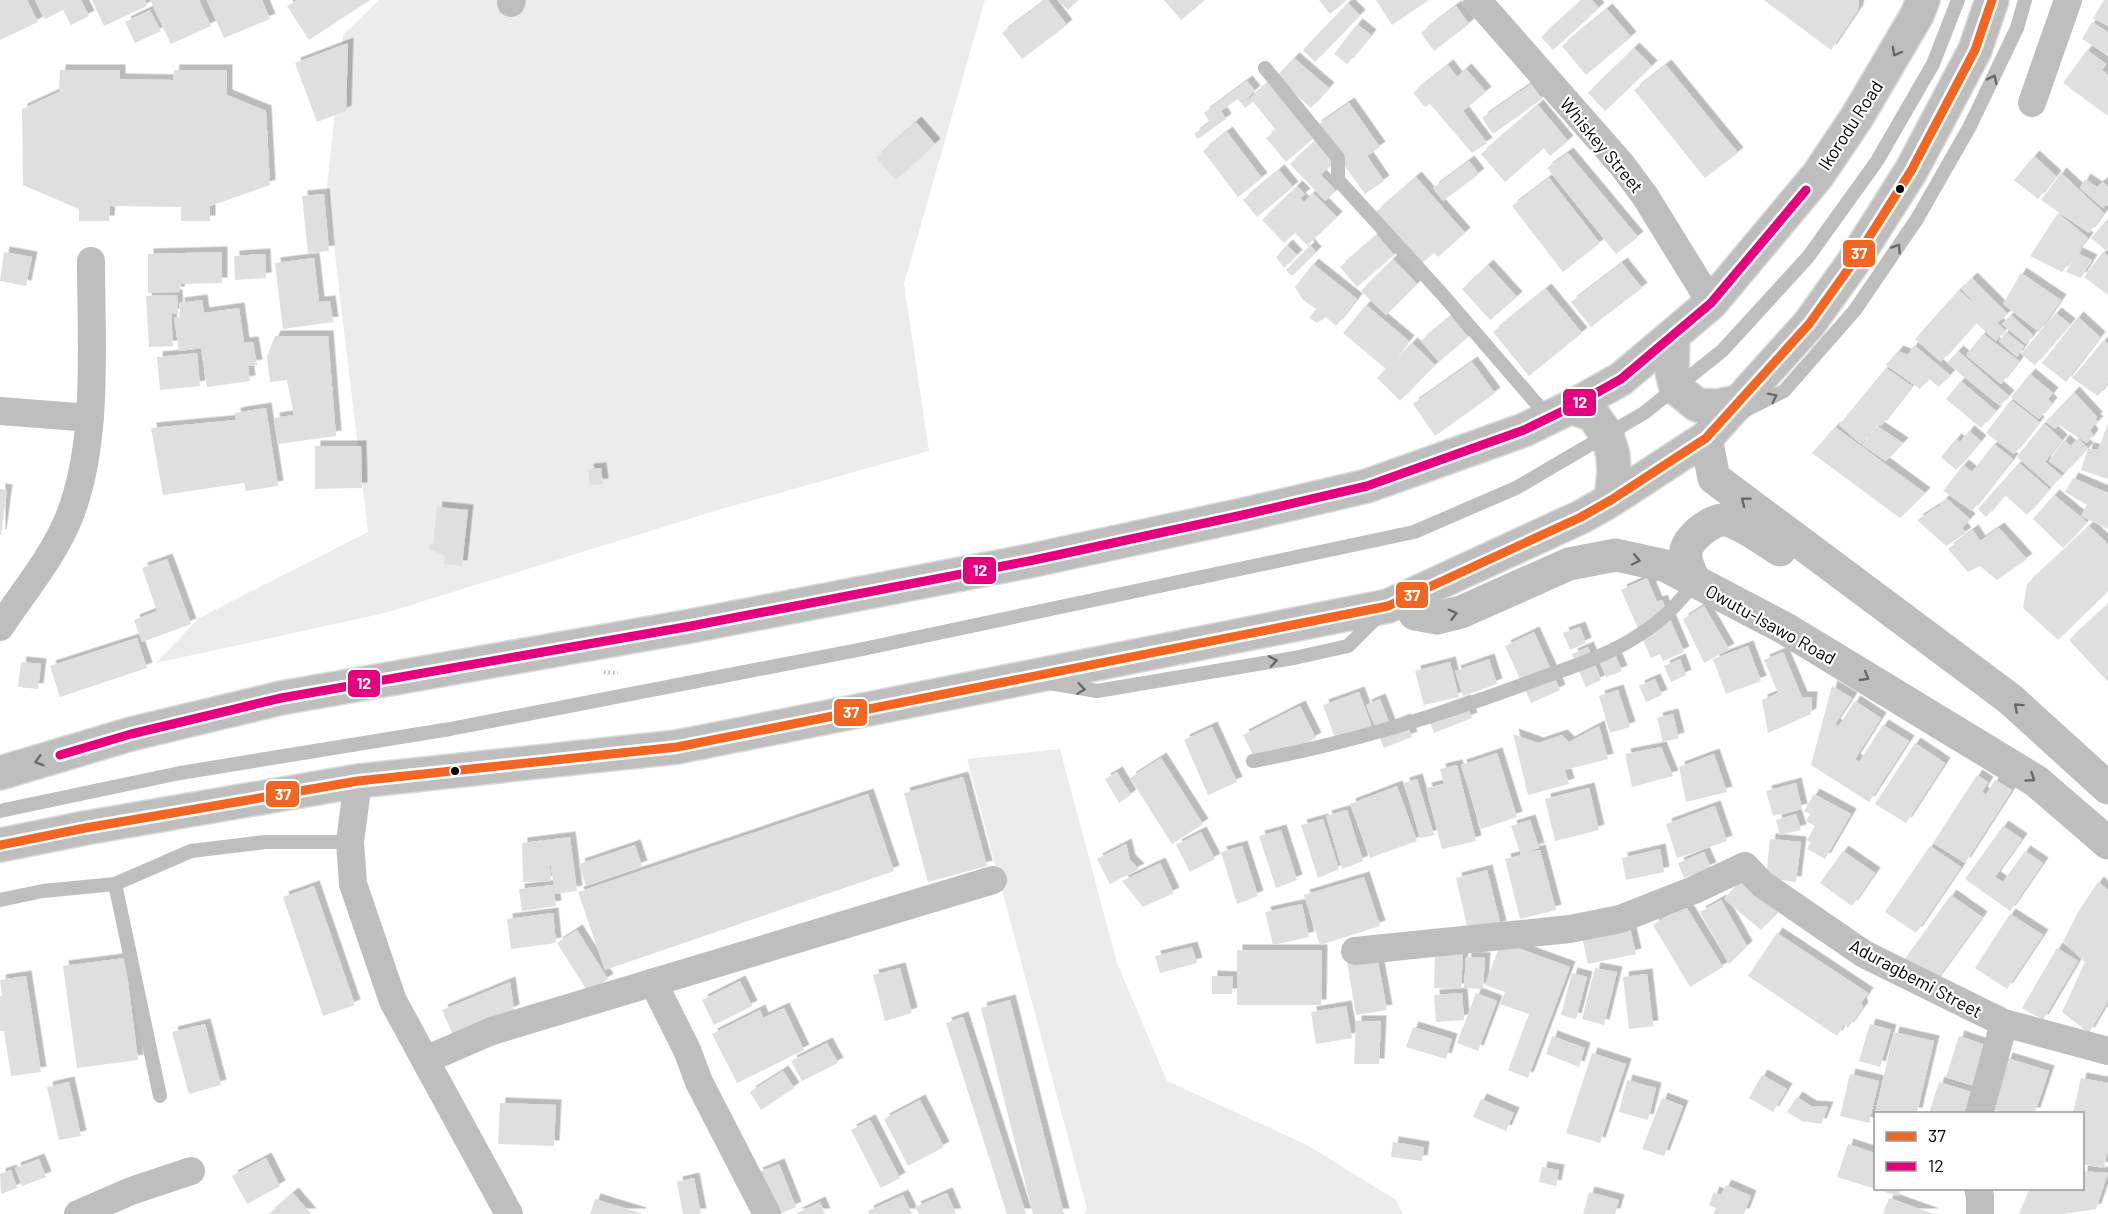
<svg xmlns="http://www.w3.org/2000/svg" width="2108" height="1214" font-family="Barlow,sans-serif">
<defs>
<filter id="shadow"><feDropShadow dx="5.5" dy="-5.5" stdDeviation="0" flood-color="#0004"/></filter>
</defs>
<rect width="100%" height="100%" fill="#fff"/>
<path fill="#ececec" d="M379,0H985L904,284L929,451L718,510L385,613L156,663L199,618L368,532L327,187L343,35Z
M1060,749L1117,963L1167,1081L1307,1145L1396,1200L1403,1214H1084L1087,1209L967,759Z"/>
<path fill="#dfdfdf" filter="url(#shadow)" d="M0,0H27L38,22L0,40Z
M35,0H81L89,16L71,25L63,10L45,19Z
M92,0H145L147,6L104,26Z
M150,0H199L211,26L171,44Z
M207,0H262L270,19L224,38Z
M297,0H370L309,40L287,6Z
M1046,0H1048L1067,25L1022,59L1002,33Z
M1058,0H1078L1068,10Z
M1164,0H1205L1181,20Z
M1319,0H1347L1330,14Z
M1376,0H1429L1392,25Z
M1582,0H1592L1599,8L1553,50L1541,37Z
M1764,0H1859L1858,10L1831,50Z
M2104,0H2108V26L2093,18Z
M1348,3L1360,15L1315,62L1303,50Z
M1456,6L1469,24L1434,51L1421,33Z
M1607,9L1631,37L1586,75L1562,46Z
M150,10L161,31L135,43L125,22Z
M2092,22L2108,32V55L2082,39Z
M1357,24L1371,35L1347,64L1334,54Z
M348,43L346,111L317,122L295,63Z
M1634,48L1652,66L1605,111L1588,93Z
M2087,50L2106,64L2102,70L2108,75V116L2063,83Z
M1294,58L1329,88L1311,108L1276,77Z
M1448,65L1457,77L1466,69L1486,92L1463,111L1487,143L1472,153L1430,104L1425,107L1413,93Z
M1666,65L1738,153L1705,178L1634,90Z
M60,70H120V79L173,80L174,70H227V95L266,111L270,185L210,206V221H181V207L110,206L109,221H79V209L23,185L22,109L59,92Z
M1247,81L1255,91L1248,97L1252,103L1245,108L1238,99L1221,111L1226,119L1198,139L1194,134L1210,122L1204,113Z
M1269,82L1315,137L1286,162L1266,138L1276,130L1250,98Z
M1531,84L1542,99L1493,134L1482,118Z
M1349,103L1380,147L1367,156L1384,181L1365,194L1316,126Z
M1538,105L1568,141L1550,156L1544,148L1505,182L1481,154Z
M916,122L935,144L896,180L876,158Z
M1227,132L1262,178L1238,197L1203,151Z
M1317,139L1337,159L1321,175L1336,191L1325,201L1290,164Z
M1568,153L1638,237L1616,254L1547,168Z
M2034,156L2056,176L2038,199L2014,180Z
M1469,161L1479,174L1443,201L1433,188Z
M1279,170L1293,187L1257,217L1243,200Z
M2061,173L2104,213L2089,233L2041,200Z
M1416,177L1465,233L1438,257L1434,253L1421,264L1376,212Z
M1549,178L1600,243L1563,272L1512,206Z
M2085,179L2097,187L2103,182L2108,187V203L2103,208L2080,188Z
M1297,186L1305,194L1300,198L1304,202L1313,193L1337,217L1309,244L1316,252L1292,276L1286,270L1309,247L1295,233L1284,243L1262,220Z
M324,194L329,251L308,253L302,196Z
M2058,213L2088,238L2062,272L2030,256Z
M2105,222L2108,224V252L2091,238Z
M1377,235L1394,255L1357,287L1340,267Z
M1287,245L1297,255L1284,268L1276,257Z
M4,252L32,257L26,286L0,281Z
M222,252V283L181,284L179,292L148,293V254Z
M2103,252L2108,256V295L2084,277Z
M2077,253L2092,260L2081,278L2066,272Z
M265,254L266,278L235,280L234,256Z
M314,258L319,302L330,301L333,322L283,329L275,263Z
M1393,259L1417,284L1386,315L1361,291Z
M1622,263L1642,288L1591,327L1571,302Z
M1313,264L1357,299L1336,326L1326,317L1317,323L1309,318L1316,309L1303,300L1295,287Z
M1488,265L1517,297L1490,320L1462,289Z
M2021,273L2061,300L2039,332L2003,304Z
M1972,278L2008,314L1997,323L2005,330L1996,341L1976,323L1941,362L1915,339L1959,290L1985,313L1961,289Z
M1546,289L1582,333L1529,376L1493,332Z
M177,295L178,314H171L173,346L149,347L146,296Z
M202,300L204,313L239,308L244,343L253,342L257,365L248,366L250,381L207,387L201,348L179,351L174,318L181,317L179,303Z
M1366,305L1409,341L1386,369L1343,333Z
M2056,313L2070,324L2035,365L2021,354Z
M2011,315L2033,335L2026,344L2002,324Z
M1451,316L1468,337L1439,362L1421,341Z
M2078,317L2100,337L2066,382L2042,363Z
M2006,332L2024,346L2017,357L1999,341Z
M1983,334L2019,361L2001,384L1966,355Z
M275,336H328L336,436L278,444L274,418L294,415L287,380L270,382L267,357Z
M2104,340L2108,344V382L2098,396L2072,378Z
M1412,343L1435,365L1400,401L1377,378Z
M1914,345L1950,375L1939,387L1929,379L1920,389L1886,365L1898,351L1908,355Z
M1958,351L2009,396L2000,406L1947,363Z
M197,353L200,386L160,390L157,357Z
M1472,362L1495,393L1435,436L1413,404Z
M1886,368L1912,386L1881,426L1877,424L1861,444L1839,425Z
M2030,374L2053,393L2048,399L2052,403L2039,419L2011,397Z
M1961,381L1996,411L1981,428L1946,399Z
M2074,392L2097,417L2095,420L2098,421L2090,430L2093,435L2087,443L2059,425L2055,429L2046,422Z
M2011,400L2039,422L2014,454L1986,433Z
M266,408L278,486L246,491L244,483L163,495L151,428L236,420L235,413Z
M2044,423L2062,440L2045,462L2062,476L2051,487L2017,457Z
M2108,423V479L2081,470L2088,448L2098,450Z
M1877,426L1903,443L1886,461L1862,445Z
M1835,427L1925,493L1900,518L1812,453Z
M1969,431L1981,441L1956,470L1941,457L1956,439L1960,442Z
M2078,438L2088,448L2065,473L2049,461L2064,440L2071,446Z
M1994,444L2013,459L1972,511L1943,491L1963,465L1972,472Z
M315,446H361L362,488L315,489Z
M2019,463L2049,489L2027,515L2005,495L1986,517L1978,509Z
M601,468L603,484L590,485L588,469Z
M2073,478L2108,493V529L2081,516L2087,505L2065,492Z
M0,489L7,490L1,535H0Z
M2054,495L2087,522L2063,548L2033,519Z
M1946,498L1970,519L1962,528L1966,533L1946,546L1917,520L1939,506Z
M437,507L468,510L462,566L444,564L445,556L428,548L433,543Z
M2089,526L2108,544V591L2058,640L2023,608L2027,584Z
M1999,528L2027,559L1997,580L1980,566L1968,572L1948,549L1973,530L1980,541Z
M167,559L191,624L142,642L134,620L157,611L142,568Z
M1647,578L1657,602L1662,600L1684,652L1663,661L1660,654L1651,658L1621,590Z
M2108,604V682L2069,640Z
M1704,606L1729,649L1704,663L1683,619Z
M1580,627L1586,643L1570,650L1563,633Z
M1534,632L1560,690L1531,703L1505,646Z
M137,638L147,668L60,697L50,666Z
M1748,646L1761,681L1726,694L1713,659Z
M1588,647L1595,663L1579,670L1572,654Z
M1783,652L1802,697H1812L1811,714L1768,733L1762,700L1778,693L1764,660Z
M1615,654L1622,671L1606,677L1599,661Z
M1489,659L1497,684L1463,696L1455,671Z
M1680,659L1686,675L1671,682L1664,666Z
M21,662L41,664L38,689L18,687Z
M1450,662L1459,697L1424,705L1415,671Z
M1595,664L1601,680L1586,687L1579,671Z
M1655,679L1662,695L1646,702L1639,686Z
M1832,686L1852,698L1835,724L1838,727L1855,701L1881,718L1855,759L1859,762L1883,725L1909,741L1869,802L1811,765Z
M1618,690L1630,727L1610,733L1599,696Z
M1359,692L1375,735L1339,749L1323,705Z
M1380,699L1390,725L1405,719L1412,737L1384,748L1366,705Z
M1465,700L1472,718L1434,733L1427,714Z
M1300,706L1316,738L1259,767L1243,735Z
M1673,714L1679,738L1663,742L1657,718Z
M1599,726L1608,759L1565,770L1569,784L1528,795L1513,734L1538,743L1562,735L1569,742Z
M1212,727L1237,782L1208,795L1184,740Z
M1915,743L1945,763L1906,823L1875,804Z
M1661,747L1673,776L1632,787L1625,754Z
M1497,753L1517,817L1481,829L1461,765Z
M1714,754L1727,792L1686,802L1679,767Z
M1161,758L1203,824L1172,844L1130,778Z
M1457,765L1476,841L1442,849L1426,788L1444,784L1440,769Z
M1117,772L1131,795L1119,803L1105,779Z
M1977,775L1988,782L1982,792L1986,795L1995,780L2012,790L1965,863L1933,843Z
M963,777L987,866L928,882L904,793Z
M1417,779L1434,835L1420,838L1404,783Z
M1796,783L1802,809L1773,816L1766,791Z
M1397,786L1417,841L1370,858L1350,804Z
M1589,788L1599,830L1555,841L1545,799Z
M868,794L894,871L605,970L578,892Z
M1814,794L1851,814L1825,859L1807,849L1811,843L1807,840L1815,826L1806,821L1810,814L1804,811Z
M1715,806L1727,841L1677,858L1666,824Z
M1347,810L1363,861L1342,869L1326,816Z
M1796,814L1801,830L1780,835L1776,820Z
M1323,819L1339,869L1318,878L1301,825Z
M1530,820L1539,848L1525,853L1540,850L1556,910L1520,919L1505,859L1521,855L1511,826Z
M2003,826L2022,839L1995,877L2003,882L2025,851L2043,863L2010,911L1965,879Z
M1281,830L1297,880L1276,888L1259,836Z
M1201,832L1215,859L1190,872L1176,845Z
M570,837L577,891L555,894L549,853L551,881L523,882L522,843Z
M1770,839L1801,842L1796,882L1766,878Z
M1126,844L1130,860L1139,869L1110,884L1097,859Z
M635,845L642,866L586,886L579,864Z
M1242,846L1258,896L1237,904L1221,852Z
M1930,846L1961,867L1916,933L1885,912Z
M1660,849L1664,872L1626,880L1622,858Z
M1843,851L1875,873L1852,906L1820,883Z
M1704,852L1711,868L1684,878L1678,863Z
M1160,863L1174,893L1143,907L1122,881Z
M1487,870L1501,926L1469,934L1456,878Z
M1364,877L1380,926L1320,945L1304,895Z
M1742,879L1779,911L1761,930L1724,899Z
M2098,882L2108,890V1001L2089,1033L2062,1012L2085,962L2063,942L2078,912Z
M553,885L556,906L522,911L519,889Z
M314,886L355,1005L323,1016L283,897Z
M1951,895L1982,917L1935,982L1904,960Z
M1721,900L1747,946L1729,964L1700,912Z
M1302,904L1309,937L1273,945L1265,912Z
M1685,905L1723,967L1690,987L1653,925Z
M553,913L556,943L511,949L507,919Z
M2010,914L2043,935L2007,989L1975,968Z
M1630,928L1636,954L1588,964L1582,937Z
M577,930L608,979L588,992L557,943Z
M1777,933L1868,993L1861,1003L1863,1007L1848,1028L1844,1025L1837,1036L1748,976Z
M1501,942L1570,967L1528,1078L1508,1070L1529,1014L1500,1004L1505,992L1485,985Z
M1192,947L1197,963L1160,973L1155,956Z
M2057,948L2078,961L2043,1020L2022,1008Z
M1237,950H1322L1321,1005H1237Z
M1435,951L1463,952L1461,989L1434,988Z
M1377,956L1387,1010L1356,1015L1347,962Z
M1466,957L1485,958L1483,989L1464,988Z
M125,958L138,1060L77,1068L63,966Z
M900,968L912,1013L885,1021L873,975Z
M1595,968L1617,972L1604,1025L1582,1019Z
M1572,973L1587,977L1576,1019L1561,1015Z
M1647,974L1653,1026L1629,1029L1623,977Z
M26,976L41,1072L11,1076L4,1031H0V996H2L0,980Z
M1212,976L1233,977L1232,994H1212Z
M740,981L752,1006L714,1025L702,1000Z
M510,982L514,1010L453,1035L442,1010Z
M1462,993L1464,1020L1436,1022L1434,995Z
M1476,993L1497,1001L1478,1051L1457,1043Z
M1010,1000L1064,1214H1033L981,1008Z
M1346,1006L1352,1038L1316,1044L1311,1012Z
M784,1008L804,1050L737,1083L712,1034L760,1010L763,1018Z
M963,1017L1026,1214H1007L946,1023Z
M1356,1021H1381L1379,1064H1354Z
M205,1024L221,1085L189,1094L172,1032Z
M1870,1024L1891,1030L1880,1067L1859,1061Z
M1413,1027L1452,1039L1446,1059L1406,1047Z
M1894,1032L1934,1041L1917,1113H1875Z
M1552,1036L1585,1048L1579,1067L1546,1054Z
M1959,1036L1992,1047L1978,1087L1946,1077Z
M827,1043L838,1063L802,1081L791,1061Z
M1592,1053L1626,1064L1600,1143L1566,1133Z
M2007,1058L2049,1071L2035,1113H2005L1991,1109Z
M783,1071L794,1088L761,1110L750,1092Z
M1850,1074L1879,1081L1869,1123L1840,1116Z
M1762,1075L1787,1089L1773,1112L1749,1098Z
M2081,1078L2108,1083V1149L2104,1168L2082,1164V1114L2073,1113Z
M1627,1080L1656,1088L1648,1120L1619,1112Z
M69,1082L81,1136L59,1140L47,1087Z
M1939,1082L1975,1093L1969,1113H1929Z
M1797,1097L1811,1106L1828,1107L1821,1124L1802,1121L1787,1112Z
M1662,1098L1683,1106L1664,1156L1642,1149Z
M1481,1099L1514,1113L1506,1131L1473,1117Z
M920,1100L944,1147L908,1166L884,1119Z
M500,1103L556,1105L554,1146L498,1144Z
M870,1120L900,1178L881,1188L851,1130Z
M1393,1142L1424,1147L1422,1161L1391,1157Z
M1848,1144L1875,1153V1188H1901L1898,1196L1837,1177Z
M266,1158L280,1186L247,1204L232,1176Z
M39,1159L46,1177L22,1186L15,1168Z
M779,1164L796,1207L780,1214L757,1173Z
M1542,1167L1559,1170L1556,1186L1539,1182Z
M11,1170L17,1188L1,1194L0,1174Z
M2082,1171L2108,1173L2096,1209L2063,1214H2019L2030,1188H2082Z
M694,1178L701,1214H683L677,1182Z
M1726,1185L1751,1196L1744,1214H1713L1716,1208L1709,1205L1714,1192L1721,1195Z
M1589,1192L1619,1200L1615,1214H1583Z
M293,1193L311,1214H269Z
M947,1193L956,1214H919L915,1207Z
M903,1195L912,1214H869L868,1211Z
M1889,1198L1934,1214H1883Z
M595,1199L641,1213V1214H590Z
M820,1202L825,1214H795Z"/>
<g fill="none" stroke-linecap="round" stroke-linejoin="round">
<defs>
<path id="trunk" d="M1673,336L1672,372L1676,388L1697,405L1717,406L1740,401
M1571,407L1593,415L1607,435L1613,455L1614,473L1611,500
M0,773L131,734L281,698L691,626L1034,560L1247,514L1367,486L1524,430L1571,407L1621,379L1711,303L1818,175L1857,117L1917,15L1923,0
M0,845L85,828L358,781L677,747L1388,606L1581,517L1611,500L1706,438L1809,324L1852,264L1911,171L1975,50L1992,0"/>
</defs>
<use href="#trunk" stroke="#dbdbdb" stroke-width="36"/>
<path stroke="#b9b9b9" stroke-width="4" stroke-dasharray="1.5 3" stroke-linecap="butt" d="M604,672L618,673"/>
<path stroke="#bebebe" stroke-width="14" d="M1265,68L1338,158V180L1442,294L1549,418
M1744,411L1784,391L1855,310L1917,219L1970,126L2017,28L2025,0
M1049,683L1097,691L1294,658L1348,646L1378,616
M1253,761C1350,743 1445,714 1538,679C1572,667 1609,655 1639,635C1663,620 1677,605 1695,582
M0,811L180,773L450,729L858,650L1414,532L1516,488L1644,413L1722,351L1808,257L1877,161L1933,64L1958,0
M115,884L160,1096
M0,900L43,891L115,884L191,851L265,842H350"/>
<path stroke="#bebebe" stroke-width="28" d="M1477,0L1622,165L1645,196L1711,303
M511,3L512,0
M2032,103L2068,0
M0,411L90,418
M0,627C24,591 54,556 70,515C99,440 91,341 91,261
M358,781L350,842L353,884L393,1001L509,1214
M1355,951L1570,929L1620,919L1694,890L1745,866L1762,884L1864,954L2004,1023L2108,1051
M653,982L687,1050L699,1082L767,1214
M425,1060L492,1031L993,880
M1979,1114L2004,1023
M1978,1188L1980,1197V1214
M78,1214L131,1191L191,1171"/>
<path stroke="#bebebe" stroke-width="33" d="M1706,438L1714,478L2010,699L2108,788
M1695,582C1691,573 1684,561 1686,550C1690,536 1716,515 1730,521C1747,527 1764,540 1780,550
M1404,598L1415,614L1437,618L1461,612L1569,564L1616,555L1666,566L1786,629L2036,781L2108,843"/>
<use href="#trunk" stroke="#bebebe" stroke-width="33"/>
<defs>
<path id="bus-1" d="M0,845L85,828L358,781L677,747L1388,606L1581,517L1611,500L1706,438L1809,324L1852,264L1911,171L1975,50L1992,0"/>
<path id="bus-2" d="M60,755L131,734L281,698L691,626L1034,560L1247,514L1367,486L1524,430L1571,407L1621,379L1711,303L1806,190"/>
</defs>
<use href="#bus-1" stroke="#fff" stroke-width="14"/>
<use href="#bus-2" stroke="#fff" stroke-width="14"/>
<use href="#bus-1" stroke="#f26522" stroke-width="9"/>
<use href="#bus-2" stroke="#e5007d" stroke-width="9"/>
</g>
<defs><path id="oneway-chevron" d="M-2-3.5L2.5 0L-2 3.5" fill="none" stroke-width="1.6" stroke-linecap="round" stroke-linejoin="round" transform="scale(1.5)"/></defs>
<g stroke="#686868">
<use href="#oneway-chevron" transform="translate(1896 52) rotate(119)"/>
<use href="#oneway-chevron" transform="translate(1993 79) rotate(-64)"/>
<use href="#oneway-chevron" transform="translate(1897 248) rotate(-56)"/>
<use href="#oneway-chevron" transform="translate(1773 397) rotate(-26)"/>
<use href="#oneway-chevron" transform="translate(1745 501) rotate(-143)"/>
<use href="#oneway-chevron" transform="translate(1636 560) rotate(12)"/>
<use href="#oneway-chevron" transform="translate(1453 614) rotate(-15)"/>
<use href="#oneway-chevron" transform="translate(1273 661) rotate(-10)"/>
<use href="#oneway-chevron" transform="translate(1865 677) rotate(31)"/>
<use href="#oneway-chevron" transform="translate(1081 689) rotate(8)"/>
<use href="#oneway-chevron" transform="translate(2018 707) rotate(-138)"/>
<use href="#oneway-chevron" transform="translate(39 761) rotate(164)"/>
<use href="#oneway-chevron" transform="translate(2031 778) rotate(34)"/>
</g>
<g fill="#000" stroke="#fff" stroke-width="2">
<circle cx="1900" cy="189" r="5"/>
<circle cx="455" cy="771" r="5"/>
</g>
<g text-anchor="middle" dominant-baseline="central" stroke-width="4.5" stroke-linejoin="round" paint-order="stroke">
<g font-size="18" fill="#000" stroke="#fff">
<text transform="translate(1850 125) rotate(-57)">Ikorodu Road</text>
<text transform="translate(1602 145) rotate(50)">Whiskey Street</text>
<text transform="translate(1771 624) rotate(29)">Owutu-Isawo Road</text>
<text transform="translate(1916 978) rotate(28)">Aduragbemi Street</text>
</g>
</g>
<g stroke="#fff" stroke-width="2">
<rect x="1842" y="239" width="34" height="29" rx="6" fill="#f26522"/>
<rect x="1562" y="388" width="35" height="29" rx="6" fill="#e5007d"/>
<rect x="962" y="556" width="35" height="29" rx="6" fill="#e5007d"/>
<rect x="1395" y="581" width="34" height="28" rx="6" fill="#f26522"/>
<rect x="347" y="669" width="34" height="29" rx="6" fill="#e5007d"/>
<rect x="833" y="698" width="35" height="29" rx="6" fill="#f26522"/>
<rect x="265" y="780" width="35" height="28" rx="6" fill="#f26522"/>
</g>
<g font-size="16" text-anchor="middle" font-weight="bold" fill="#fff">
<text x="1859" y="259">37</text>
<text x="1580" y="408">12</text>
<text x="980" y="576">12</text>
<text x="1412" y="601">37</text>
<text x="364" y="689">12</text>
<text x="851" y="718">37</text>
<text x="283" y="800">37</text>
</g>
<rect x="1874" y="1112" width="210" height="78" fill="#ffffff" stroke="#999999" stroke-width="1.5"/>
<rect x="1886" y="1132" width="30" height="9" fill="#f26522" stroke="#999999" stroke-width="1.5"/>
<text x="1928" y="1142" font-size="18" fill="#000000">37</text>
<rect x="1886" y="1162" width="30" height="9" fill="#e5007d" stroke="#999999" stroke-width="1.5"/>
<text x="1928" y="1172" font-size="18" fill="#000000">12</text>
</svg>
